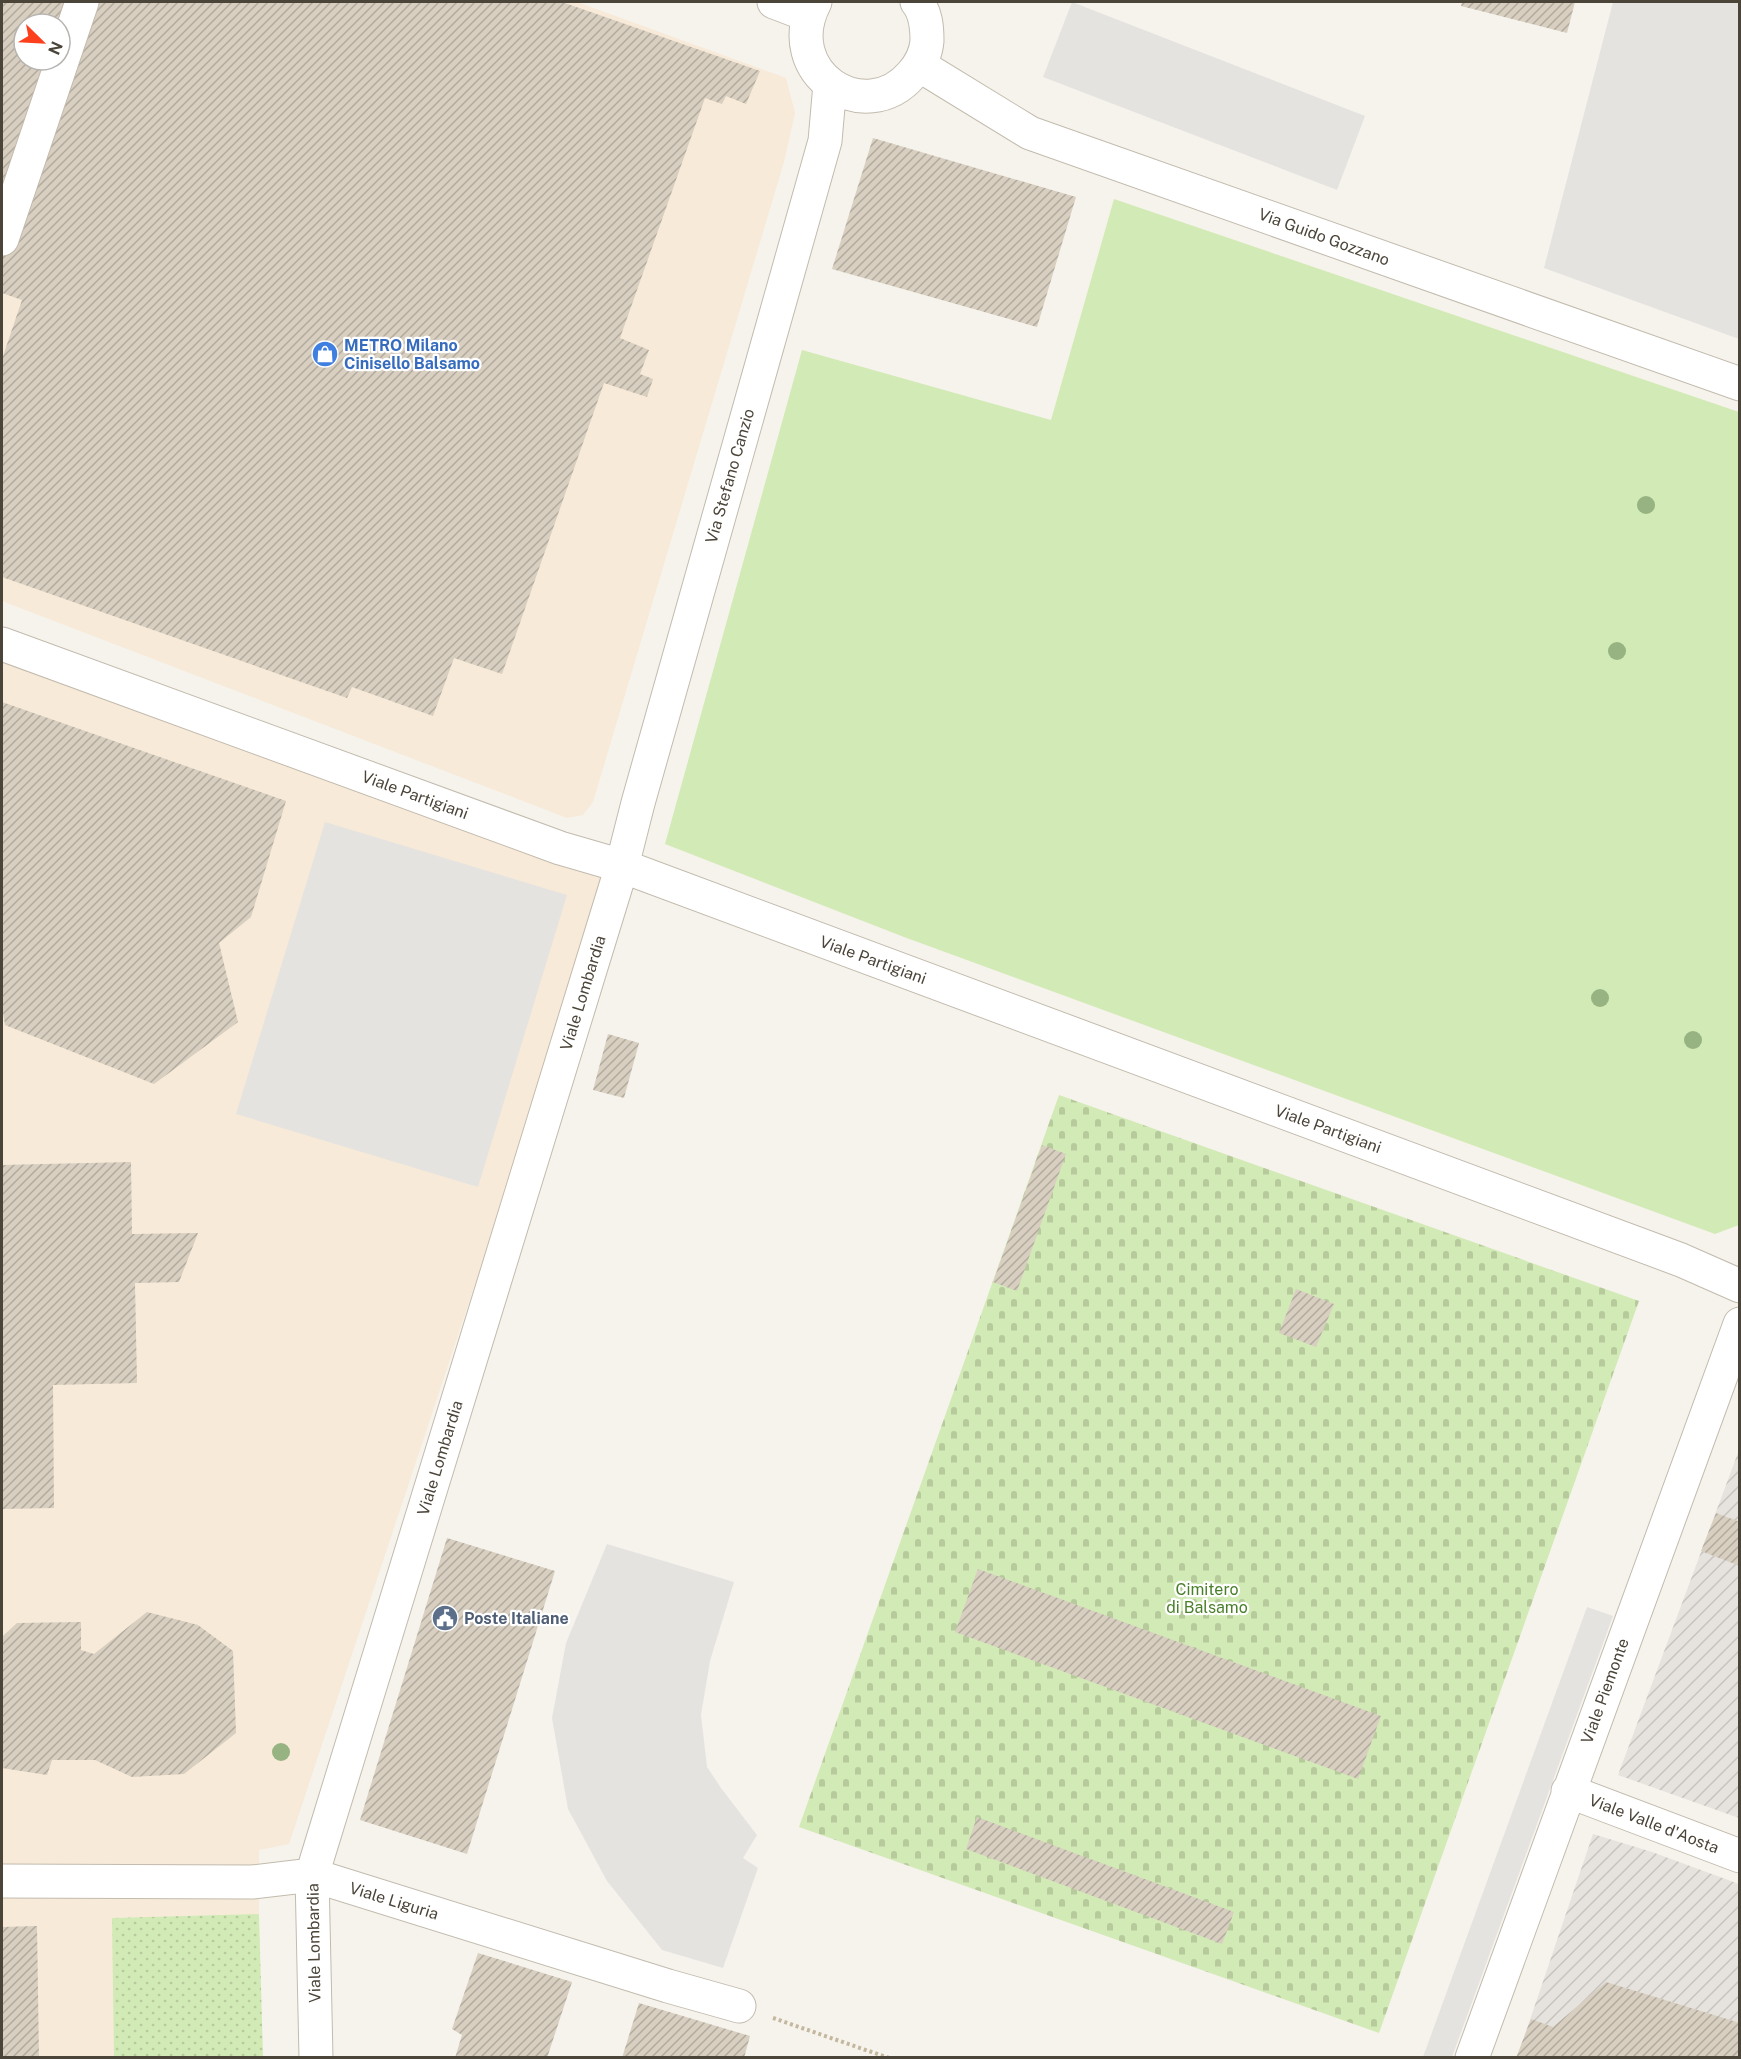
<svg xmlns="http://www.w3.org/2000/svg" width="1741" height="2059" font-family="'Public Sans',sans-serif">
<defs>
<pattern id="industrial-furrows" width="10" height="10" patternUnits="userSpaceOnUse" patternTransform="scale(1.5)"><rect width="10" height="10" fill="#e6e2dd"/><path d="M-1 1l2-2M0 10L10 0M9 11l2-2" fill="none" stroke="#c7c3be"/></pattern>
<pattern id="grass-dots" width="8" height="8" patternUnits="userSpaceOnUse" patternTransform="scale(1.5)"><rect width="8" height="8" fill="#d2eab5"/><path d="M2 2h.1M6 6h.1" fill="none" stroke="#b6ca9c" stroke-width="1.8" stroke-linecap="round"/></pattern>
<pattern id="cemetery-stones" width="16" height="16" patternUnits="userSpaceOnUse" patternTransform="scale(1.5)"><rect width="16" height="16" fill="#d2eab5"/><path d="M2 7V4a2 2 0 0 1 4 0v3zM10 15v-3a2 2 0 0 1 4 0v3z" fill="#b6ca9c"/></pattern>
<pattern id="building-hatch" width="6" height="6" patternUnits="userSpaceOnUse" patternTransform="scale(1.5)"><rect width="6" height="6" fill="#d8cfc1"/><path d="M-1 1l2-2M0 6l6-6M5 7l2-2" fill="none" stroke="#b1aa9e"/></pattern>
</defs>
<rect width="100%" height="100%" fill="#f6f3ec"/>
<path fill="#f7ead8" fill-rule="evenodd" d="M2,2H577L786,78L795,113L784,162L593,802L583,815L567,818L2,601ZM24,24H60V60H24Z
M2,656L610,878L289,1844L259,1850V1914L113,1918L114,2057H2Z"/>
<path fill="url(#industrial-furrows)" d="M1739,1450V1818L1618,1775Z
M1593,1834L1652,1852L1739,1884V2057L1517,2058Z"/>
<path fill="url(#grass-dots)" d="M259,1914L263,2057H114L112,1918Z"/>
<path fill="url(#cemetery-stones)" d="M1059,1095L1639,1301L1379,2033L799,1827Z"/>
<path fill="#d2eab5" d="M1114,199L1739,412V1225L1715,1234L904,937L665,844L802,350L1051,420Z"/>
<path fill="#e5e3e0" d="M1072,2L1365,116L1337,190L1043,77Z
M1613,2H1739V339L1544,268Z
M325,822L567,895L478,1187L236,1114Z
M607,1544L734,1582L710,1661L701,1715L707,1767L721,1788L757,1835L743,1858L758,1868L723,1968L662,1950L607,1881L568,1809L552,1718L566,1643Z
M1587,1607L1613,1616L1452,2057H1423Z"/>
<path fill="url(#building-hatch)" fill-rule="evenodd" d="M2,2H562L760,71L746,104L726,96L722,104L705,98L620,338L649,350L640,374L653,379L647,397L604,383L502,674L454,658L433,716L352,687L347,698L2,577V359L22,300L2,293ZM24,24H60V60H24Z
M1462,2H1575L1567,33L1461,6Z
M873,138L1076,197L1037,327L832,269Z
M2,702L286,801L251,917L219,943L238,1022L154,1084L5,1025L2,1006Z
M608,1034L639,1043L624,1098L593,1090Z
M1042,1145L1066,1154L1017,1291L993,1282Z
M131,1162L132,1234L198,1233L179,1282L135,1283L137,1383L53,1385L54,1508L2,1509V1165Z
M1296,1289L1334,1304L1316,1347L1279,1333Z
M1716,1513L1740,1522V1566L1701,1551Z
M447,1538L555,1571L467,1854L360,1820Z
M978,1569L1381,1716L1358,1779L955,1632Z
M147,1612L198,1625L233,1651L236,1733L184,1774L132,1777L95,1760H52L47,1775L2,1768V1637L17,1623L81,1622V1650L94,1654Z
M977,1817L1234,1912L1222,1944L966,1849Z
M37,1926L39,2058H2V1927Z
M478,1953L572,1982L547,2058H455L462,2035L452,2029Z
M1606,1982L1740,2023V2058H1516L1531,2019L1553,2027Z
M639,2003L750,2036L744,2058H622Z"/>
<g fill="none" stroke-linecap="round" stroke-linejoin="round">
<defs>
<path id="minor" d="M774,2L808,15
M815,2C778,73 865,129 912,74C920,65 926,53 927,41C927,27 926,13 917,2
M919,65L1030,133L1740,384
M2,239L82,2
M2,644L560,848L622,866L1681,1260L1740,1286
M1568,1791L1740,1856
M2,1881L252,1882L312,1875L668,1986L739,2006
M316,2058L312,1875L622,866L638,803L825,141L830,84
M1472,2058L1740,1324"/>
</defs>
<use href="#minor" stroke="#c2bbae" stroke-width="35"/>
<path stroke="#c4b79f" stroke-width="4" stroke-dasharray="3 3" stroke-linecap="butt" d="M773,2018L889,2058"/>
<use href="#minor" stroke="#fff" stroke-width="33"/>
</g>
<g fill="#97b381">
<circle cx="1646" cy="505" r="9"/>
<circle cx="1617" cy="651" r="9"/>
<circle cx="1600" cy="998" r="9"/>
<circle cx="1693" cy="1040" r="9"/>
<circle cx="281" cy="1752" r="9"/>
</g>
<defs>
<symbol id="shop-disc" viewBox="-11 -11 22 22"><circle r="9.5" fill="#3f7fe0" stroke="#fff"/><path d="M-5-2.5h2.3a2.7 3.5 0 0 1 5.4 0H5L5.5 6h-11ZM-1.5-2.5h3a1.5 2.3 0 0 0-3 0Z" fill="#fff"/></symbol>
<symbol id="civic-disc" viewBox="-11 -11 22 22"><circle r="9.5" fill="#5c6f8a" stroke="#fff"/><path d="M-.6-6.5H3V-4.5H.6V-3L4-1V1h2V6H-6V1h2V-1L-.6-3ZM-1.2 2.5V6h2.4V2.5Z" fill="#fff"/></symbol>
</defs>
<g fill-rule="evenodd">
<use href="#shop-disc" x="310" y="339" width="30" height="30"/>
<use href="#civic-disc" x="430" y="1603" width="30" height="30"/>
</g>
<g text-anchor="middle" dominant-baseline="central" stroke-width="4.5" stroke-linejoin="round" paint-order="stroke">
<g font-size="16" fill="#4b4439" stroke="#fff">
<text transform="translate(1324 237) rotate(20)">Via Guido Gozzano</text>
<text transform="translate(730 476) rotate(-74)">Via Stefano Canzio</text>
<text transform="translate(415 795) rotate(20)">Viale Partigiani</text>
<text transform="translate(873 960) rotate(20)">Viale Partigiani</text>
<text transform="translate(583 993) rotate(-73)">Viale Lombardia</text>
<text transform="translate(1328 1129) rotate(20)">Viale Partigiani</text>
<text transform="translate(440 1458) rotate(-73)">Viale Lombardia</text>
<text transform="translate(1605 1691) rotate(-70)">Viale Piemonte</text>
<text transform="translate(1654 1824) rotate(21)">Viale Valle d'Aosta</text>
<text transform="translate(394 1901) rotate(17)">Viale Liguria</text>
<text transform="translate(314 1943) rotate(-91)">Viale Lombardia</text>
</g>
<g font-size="16" font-weight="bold" fill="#366cbe" stroke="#fff" text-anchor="start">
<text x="344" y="345">METRO Milano<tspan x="344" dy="18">Cinisello Balsamo</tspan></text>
</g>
<g font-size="16" fill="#4a7f2a" stroke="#fff">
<text x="1207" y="1589">Cimitero<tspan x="1207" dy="18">di Balsamo</tspan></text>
</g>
<g font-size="16" font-weight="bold" fill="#4e5e75" stroke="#fff" text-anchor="start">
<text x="464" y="1618">Poste Italiane</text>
</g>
</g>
<rect width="1741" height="2059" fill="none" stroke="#4b4439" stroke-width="6"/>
<g transform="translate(42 42) rotate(114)"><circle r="28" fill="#ffffff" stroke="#b7b4b0" stroke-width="1.5"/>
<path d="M0-4.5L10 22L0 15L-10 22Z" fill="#fc3f1d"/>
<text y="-9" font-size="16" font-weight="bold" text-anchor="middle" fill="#4b4439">N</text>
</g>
</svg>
